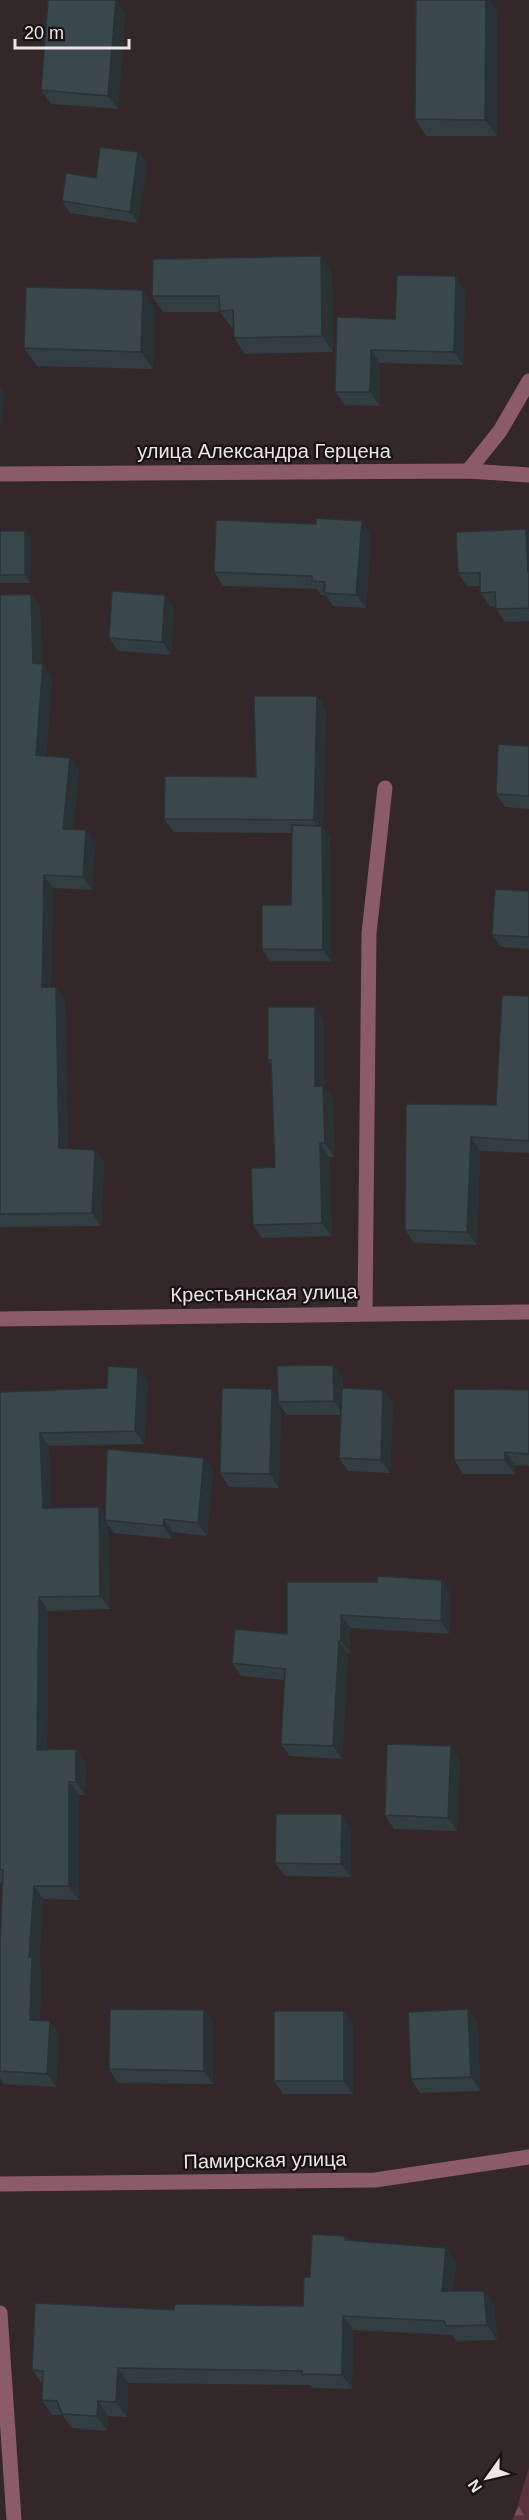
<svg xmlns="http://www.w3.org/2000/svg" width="529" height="2520" font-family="Helvetica,sans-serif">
<defs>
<pattern id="forest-firs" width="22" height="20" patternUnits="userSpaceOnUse" patternTransform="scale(1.5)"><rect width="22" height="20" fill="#5b313c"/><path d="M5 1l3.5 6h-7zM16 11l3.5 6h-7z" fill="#734f58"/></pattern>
</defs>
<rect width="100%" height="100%" fill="#34272a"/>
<path fill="url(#forest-firs)" d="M529,2468V2520H513Z"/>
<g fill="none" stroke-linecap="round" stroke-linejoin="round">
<path stroke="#8b5c67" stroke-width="15" d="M468,471L500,431L529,381
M365,1313L369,933L385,788
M0,2313L14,2520"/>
<path stroke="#8b5c67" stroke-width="15" d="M0,474L468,471L529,475
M0,1319L529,1312
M0,2184L375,2180L529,2157"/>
</g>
<path fill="#323e41" d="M416,0H490L497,11V136H426L415,119Z
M125,12L118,109L51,104L41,90Z
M138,152L147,163L138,223L70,213L62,201L96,178Z
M332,272L333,352L245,354L234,338V327H231L220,312H163L152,296Z
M465,290L463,365L380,363V406L345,405L335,392L395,319Z
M155,308L153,369L37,366L24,348Z
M362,521L371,535L366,608L333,606L326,595H321L317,589L223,586L214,572L316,524Z
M526,529L529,533V621L505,622L496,609V606H490L480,593V586H467L458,573Z
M0,531L31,538L30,583H0Z
M31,594L40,607L42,664H43L52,677L46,756L70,758L79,771L73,830L95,843L92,890L53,888L51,987H56L65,999L68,1149L95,1150L104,1163L101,1226L0,1227V595Z
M174,608L171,655L118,651L109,638Z
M317,696L326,709L323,827L330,837L331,961H270L262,949L291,905L292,833L174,832L164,819L256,777Z
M529,746V809L505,807L496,794Z
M529,891V949L501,947L492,935Z
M529,996V1153L480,1151L477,1245L414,1243L405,1230L406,1104L496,1105Z
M324,1020V1088L333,1099L334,1157H329L332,1236L262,1238L253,1225L275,1167L271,1064L268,1060Z
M333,1365L343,1379V1388L383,1390L393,1403L390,1473L348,1471L339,1458L341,1415H287L281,1407L279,1488L229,1487L220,1473L272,1389L278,1397Z
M138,1368L148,1381L144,1444L49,1446L51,1508L99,1507L105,1516L204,1458L213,1471L207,1536L173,1532L172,1539L114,1533L108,1525L110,1609L48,1611L47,1750L76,1749L86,1763L85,1795H79V1900L43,1899L39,1967L41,1970L40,2020L59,2034L56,2087L4,2084L0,2078V1947L3,1883H0V1392L107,1388Z
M529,1390V1466L515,1465V1474H463L454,1460Z
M442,1580L451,1593L449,1634L350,1628V1653H348L342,1759L290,1756L281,1744L284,1680L241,1676L232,1663L287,1634L377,1582Z
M460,1760L457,1831L394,1829L385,1815Z
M351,1828V1877L285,1876L275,1863Z
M204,2010L213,2023V2084L118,2083L109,2069Z
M478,2023L480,2091L420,2093L411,2079Z
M353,2025V2094H283L274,2081Z
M345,2236L348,2240L446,2248L456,2262L453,2291H484L494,2305L497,2340L456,2341L452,2335L353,2330L352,2389L312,2388L310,2385L128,2383L127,2417L108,2416L107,2431L72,2428L62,2415H52L42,2400V2384L32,2370L174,2310L303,2306L310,2277Z"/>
<path fill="#293235" d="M116,0H117L125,12L118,109L108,96Z
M486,0H490L497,11V136L485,120Z
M138,152L147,163L138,223L130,212Z
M321,256L332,272L333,352L322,336Z
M456,276L465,290L463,365L454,352Z
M143,290L155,308L153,369L141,352Z
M371,350L380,363V406L370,392Z
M0,387L4,392L2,426L0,423Z
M362,521L371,535L366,608L356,595Z
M526,529L529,533V573L528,571Z
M25,531L31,538L30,583L25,575Z
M31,594L40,607L42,676L33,663Z
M165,595L174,608L171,655L162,642Z
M43,664L52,677L45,768L36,755Z
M317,696L326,709L323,827L330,837L331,961L323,950L322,832L314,820Z
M70,758L79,771L72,842L63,829Z
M86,830L95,843L92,890L83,877Z
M44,875L53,888L51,1000L42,987Z
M56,987L65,999L68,1161L59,1148Z
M315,1007L324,1020V1088L333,1099L334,1157L325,1143L315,1086Z
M471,1137L480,1151L477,1245L467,1232Z
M320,1143L329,1157L332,1236L322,1223Z
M95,1150L104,1163L101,1226L92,1213Z
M333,1365L343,1379V1415L334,1401Z
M138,1368L148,1381L144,1444L135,1431Z
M272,1389L281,1402H278L281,1407L279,1488L270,1474Z
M383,1390L393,1403L390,1473L381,1460Z
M40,1433L49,1446L52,1522L43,1508Z
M505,1452L515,1465V1474L505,1460Z
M204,1458L213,1471L207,1536L198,1523Z
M99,1507L108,1520H105L108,1525L110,1609L100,1596Z
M164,1519L173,1532L172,1539L163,1526Z
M442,1580L451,1593L449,1634L441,1621Z
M39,1597L48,1611L47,1763L37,1750Z
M341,1615L350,1628V1653L341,1641Z
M339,1641L348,1653L342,1759L333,1746Z
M451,1746L460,1760L457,1831L448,1818Z
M76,1749L86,1763L85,1795L76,1782Z
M69,1782L79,1795V1900L69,1886Z
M342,1814L351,1828V1877L341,1864Z
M34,1886L43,1899L39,1967L41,1970L39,2033L30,2020L29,1957Z
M468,2009L478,2023L480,2091L471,2077Z
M204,2010L213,2023V2084L204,2071Z
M344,2011L353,2025V2094L344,2081Z
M50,2021L59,2034L56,2087L47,2074Z
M446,2248L456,2262L452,2306L442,2291Z
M484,2291L494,2305L497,2340L487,2325Z
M343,2316L353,2330L352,2389L342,2375Z
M118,2368L128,2383L127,2417L116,2402Z
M98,2401L108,2416L107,2431L97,2416Z"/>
<path fill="#3a484c" stroke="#293235" stroke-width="1.5" d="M48,0H116L108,96L41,90Z
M416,0H486L485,120L415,119Z
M100,147L138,152L130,212L62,201L66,173L96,178Z
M321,256L322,336L234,338L233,310L220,311L219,296H152L153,259Z
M397,275L456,276L454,352L371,350L370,392H335L337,317L395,319Z
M26,287L143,290L141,352L24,348Z
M316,518L362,521L356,595L324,593L325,582L312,581V576L214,572L216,520L316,524Z
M526,529L528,571L529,572V608L496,609L495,592L480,593V573H458L456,532Z
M0,531H25V575H0Z
M112,591L165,595L162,642L109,638Z
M31,594L33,663L43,664L36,755L70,758L63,829L86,830L83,877L44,875L42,987H56L59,1148L95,1150L92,1213L0,1214V595Z
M254,696H317L314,820L164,819L165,776L256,777Z
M498,744L529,746V796L496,794Z
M292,825L322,826L323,950L262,949V905H291Z
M495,889L529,891V937L492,935Z
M502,995L529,996V1141L471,1137L467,1232L405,1230L406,1104L496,1105Z
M268,1007H315V1086H323L325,1143H320L322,1223L253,1225L251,1168L275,1167L271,1060H268Z
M333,1365L334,1401L278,1402L277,1366Z
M108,1366L138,1368L135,1431L40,1433L43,1508L99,1507L100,1596L39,1597L37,1750L76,1749V1782H69V1886H34L29,1957H32L30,2020L50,2021L47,2074L0,2071V1947L3,1870H0V1392L107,1388Z
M222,1388L272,1389L270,1474L220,1473Z
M342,1388L383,1390L381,1460L339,1458Z
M454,1389L529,1390V1454L505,1452V1460H454Z
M107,1449L204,1458L198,1523L164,1519L163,1526L105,1520Z
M378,1576L442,1580L441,1621L341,1615V1641H339L333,1746L281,1744L285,1669L232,1663L235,1629L287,1634V1582H377Z
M387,1744L451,1746L448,1818L385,1815Z
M276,1814H342L341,1864L275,1863Z
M110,2009L204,2010V2071L109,2069Z
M468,2009L471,2077L411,2079L408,2012Z
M274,2011H344V2081H274Z
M312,2234L345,2236V2240L446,2248L442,2291H484L487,2325L446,2326L444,2321L343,2316L342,2375L302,2374V2371L118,2368L116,2402L98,2401L97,2416L62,2414L57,2401L42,2400L43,2371L32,2370L35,2303L174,2310V2304L303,2306L304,2277H310Z"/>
<g text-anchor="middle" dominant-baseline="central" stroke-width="4.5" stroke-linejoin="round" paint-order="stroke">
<g font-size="20" fill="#ece4e5" stroke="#171213">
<text x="264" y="451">улица Александра Герцена</text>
<text transform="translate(264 1293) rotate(-1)">Крестьянская улица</text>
<text transform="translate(265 2160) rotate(-1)">Памирская улица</text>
</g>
</g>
<g transform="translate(487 2478) rotate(236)" stroke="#171213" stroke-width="4.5" paint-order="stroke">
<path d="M0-4.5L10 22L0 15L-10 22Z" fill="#ece4e5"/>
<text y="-9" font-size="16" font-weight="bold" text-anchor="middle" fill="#ece4e5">N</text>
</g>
<path d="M15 39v9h114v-9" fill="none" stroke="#ece4e5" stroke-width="3"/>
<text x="24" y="39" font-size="18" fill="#ece4e5" stroke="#171213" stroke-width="4.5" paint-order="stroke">20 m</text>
</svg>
